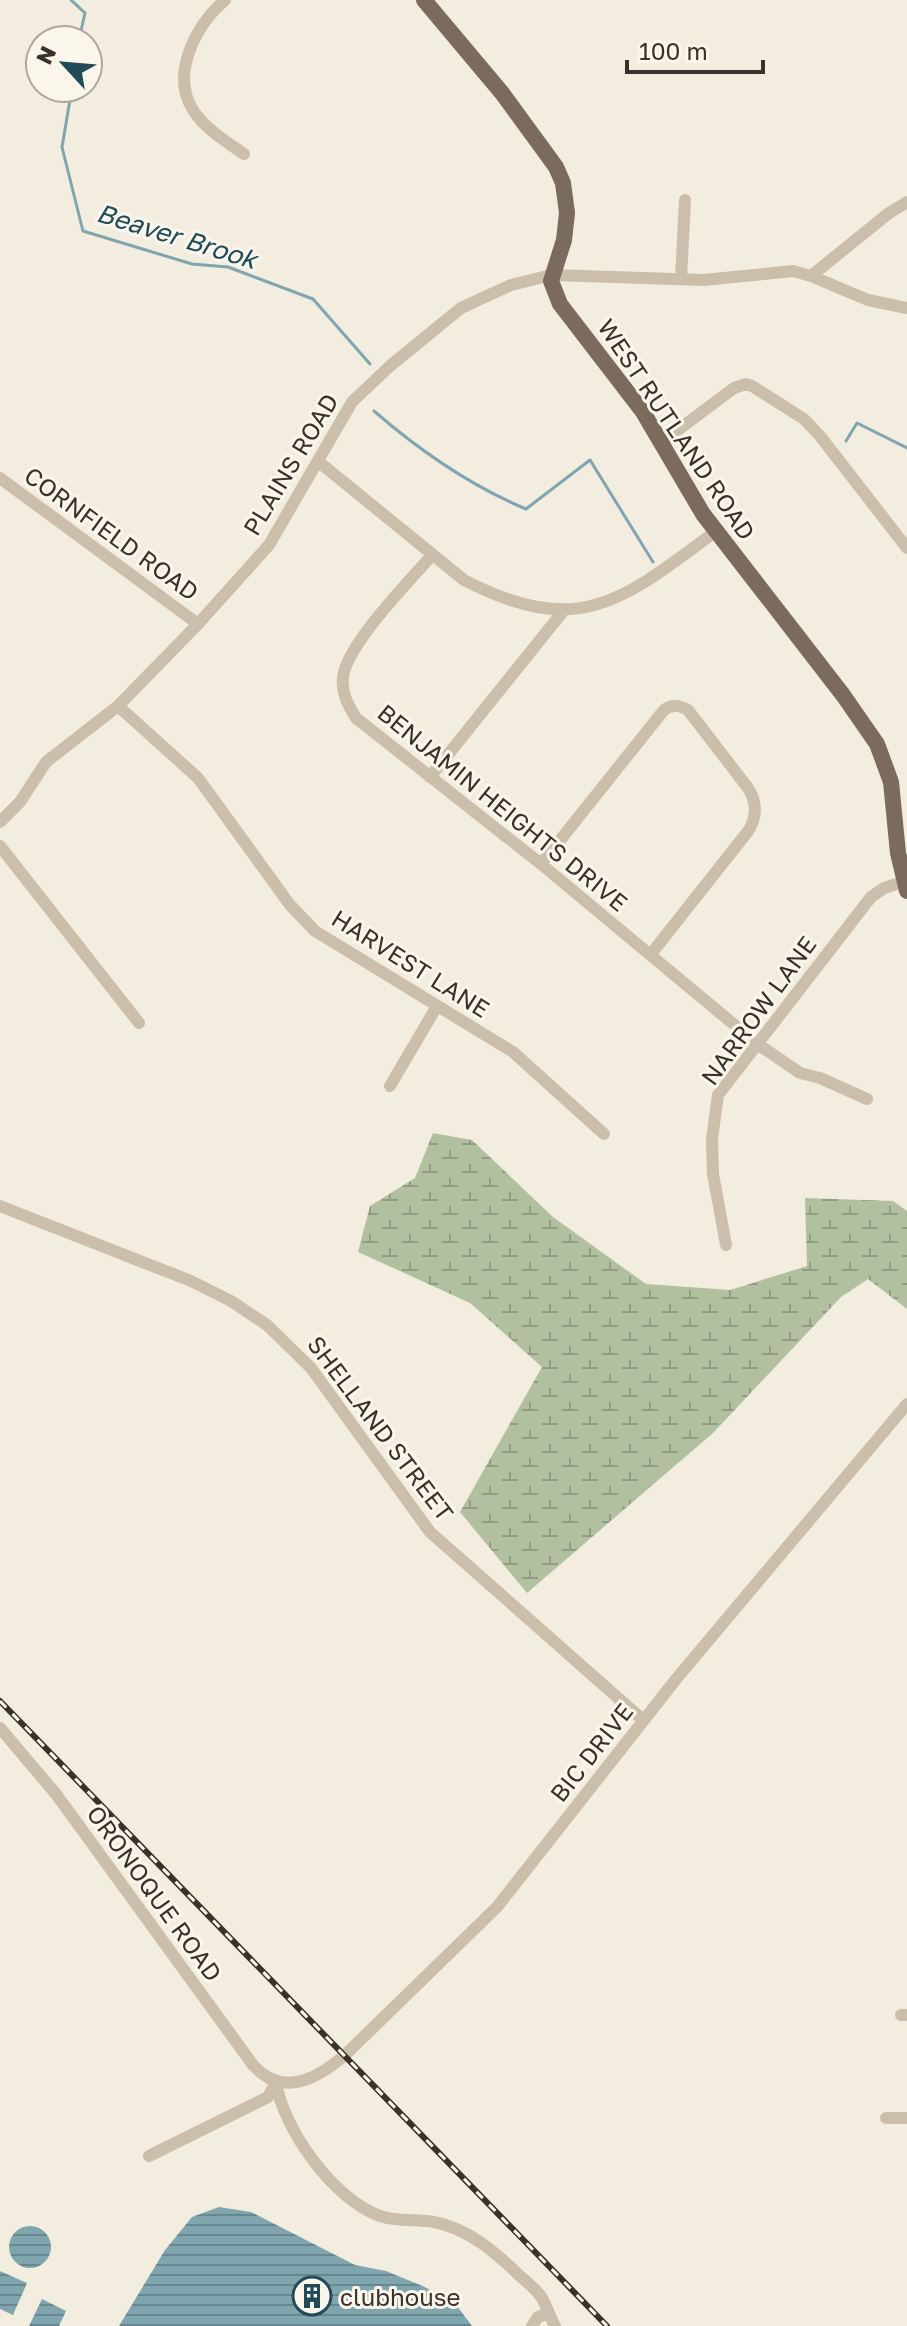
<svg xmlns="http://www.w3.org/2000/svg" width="907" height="2326" font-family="'Golos Text',sans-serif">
<defs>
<pattern id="wetland-marsh" width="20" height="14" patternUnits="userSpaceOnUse" patternTransform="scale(2)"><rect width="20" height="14" fill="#b1c19f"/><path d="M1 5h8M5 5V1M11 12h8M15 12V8" fill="none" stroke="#919d82"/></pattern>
<pattern id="water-rules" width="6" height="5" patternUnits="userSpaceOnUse" patternTransform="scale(2)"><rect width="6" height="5" fill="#7fa5af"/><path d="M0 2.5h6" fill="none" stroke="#69878f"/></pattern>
</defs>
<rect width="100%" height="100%" fill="#f2eddf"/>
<path fill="url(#wetland-marsh)" d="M433,1133L472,1140L553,1217L646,1284L730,1290L807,1266L805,1198L893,1201L907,1211V1309L868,1279L841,1297L713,1433L527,1593L460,1512L542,1367L470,1303L358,1252L370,1206L415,1178Z"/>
<path fill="url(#water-rules)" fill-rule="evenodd" d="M219,2207L251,2212L355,2265L386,2271L425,2287L457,2306L472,2326H119L165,2250L192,2217ZM312,2280L323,2285L326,2296L321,2307L310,2310L298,2305L295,2294L301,2283Z
M9 2247a21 21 0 1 1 42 0a21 21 0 1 1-42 0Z
M0,2271L27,2283L13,2315L0,2309Z
M42,2299L66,2311L59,2326H29Z"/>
<path fill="#f2eddf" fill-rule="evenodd" d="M312,2279L323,2285L326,2296L321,2307L310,2310L298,2305L295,2294L301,2283ZM311,2284L319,2288L322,2296L318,2304L310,2306L302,2302L299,2294L303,2286Z"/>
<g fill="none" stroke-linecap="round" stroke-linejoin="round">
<path stroke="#7fa5af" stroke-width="3" d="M71,0L85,13L79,40
M72,88L62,147L83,231L192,264L228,267L313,299L370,364
M374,411C419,450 471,486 526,509L590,460L653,562
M846,441L857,423L907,448"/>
<path stroke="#cbbfab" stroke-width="12" d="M225,0C196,25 170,74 193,110C205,129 227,142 244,154
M811,276L889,213L907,202
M681,279L685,200
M662,442L734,388L746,384L752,386L804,419L820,436L907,548
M319,462L464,580C580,640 623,600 716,531
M0,478L198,624
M432,555C409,582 347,644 343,677C341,693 348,705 356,718L541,864L737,1027
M118,706L198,778L290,905L315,931L513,1052L604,1134
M430,777L565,609
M0,822L20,802L46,762L118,706L198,624L269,545L352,402L390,366L461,308L511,285L551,275L704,280L793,271L811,276L868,300L907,308
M0,846L139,1023
M541,864L664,710C672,704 679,705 688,710L748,788C757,802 757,816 749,830L651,954
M756,1043L800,1073L820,1078L867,1099
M390,1086L437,1006
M0,1206L191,1281L231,1301L267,1325L311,1368L430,1532L643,1720
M726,1245L713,1174L712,1139L718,1095L871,897L884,888L903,882
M0,1728L56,1794L253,2065C283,2098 317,2079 345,2055L497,1907L677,1678L907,1404
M901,2015H907
M276,2082C283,2129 334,2200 380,2216C397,2222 416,2219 434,2222C470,2229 496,2253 521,2277C528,2283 537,2290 542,2298C547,2307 550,2317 555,2326
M886,2118H907
M149,2156L268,2097L276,2082
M532,2326L538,2317L549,2313"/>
<path stroke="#7a6b5c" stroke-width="16" d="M424,0L502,93L556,167L563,183L567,213L564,240L551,281L560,304L643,412L703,514L843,695L877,744L891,782L898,853L907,891"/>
<defs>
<path id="rail" d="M0,1701L607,2326"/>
</defs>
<use href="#rail" stroke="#39312a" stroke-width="6"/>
<use href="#rail" stroke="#faf6ec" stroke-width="3" stroke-dasharray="9" stroke-linecap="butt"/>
</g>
<defs>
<symbol id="building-ring" viewBox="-11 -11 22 22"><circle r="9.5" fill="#faf6ec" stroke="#204c59" stroke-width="1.5"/><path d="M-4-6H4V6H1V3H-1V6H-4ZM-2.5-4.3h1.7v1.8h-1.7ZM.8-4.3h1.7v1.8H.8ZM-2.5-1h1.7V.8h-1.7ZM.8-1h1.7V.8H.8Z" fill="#204c59"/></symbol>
</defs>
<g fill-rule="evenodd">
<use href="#building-ring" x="290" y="2274" width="44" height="44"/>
</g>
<g text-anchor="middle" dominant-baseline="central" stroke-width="6" stroke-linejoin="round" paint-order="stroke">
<g font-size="24" fill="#39312a" stroke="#faf6ec">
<text transform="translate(677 429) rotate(56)">WEST RUTLAND ROAD</text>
<text transform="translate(290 464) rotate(-59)">PLAINS ROAD</text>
<text transform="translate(112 533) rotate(36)">CORNFIELD ROAD</text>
<text transform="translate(503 807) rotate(39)">BENJAMIN HEIGHTS DRIVE</text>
<text transform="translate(411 963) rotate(32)">HARVEST LANE</text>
<text transform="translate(758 1010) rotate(-54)">NARROW LANE</text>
<text transform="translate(381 1428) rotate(53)">SHELLAND STREET</text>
<text transform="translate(591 1752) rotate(-52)">BIC DRIVE</text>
<text transform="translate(155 1893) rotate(54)">ORONOQUE ROAD</text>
</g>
<g font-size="24" fill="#39312a" stroke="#faf6ec" text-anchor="start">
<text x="340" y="2296">clubhouse</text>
</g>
<g font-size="26" font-style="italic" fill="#204c59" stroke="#faf6ec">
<text transform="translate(177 236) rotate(17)">Beaver Brook</text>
</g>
</g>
<g transform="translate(64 64) rotate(296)"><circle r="38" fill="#faf6ec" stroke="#ada79e" stroke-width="2"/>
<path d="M0-6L14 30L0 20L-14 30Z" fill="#204c59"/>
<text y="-12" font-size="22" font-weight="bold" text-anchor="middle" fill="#39312a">N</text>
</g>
<path d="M627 60v12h136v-12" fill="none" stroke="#39312a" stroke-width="4"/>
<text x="639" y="60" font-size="24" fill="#39312a" stroke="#faf6ec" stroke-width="6" paint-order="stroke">100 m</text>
</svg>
